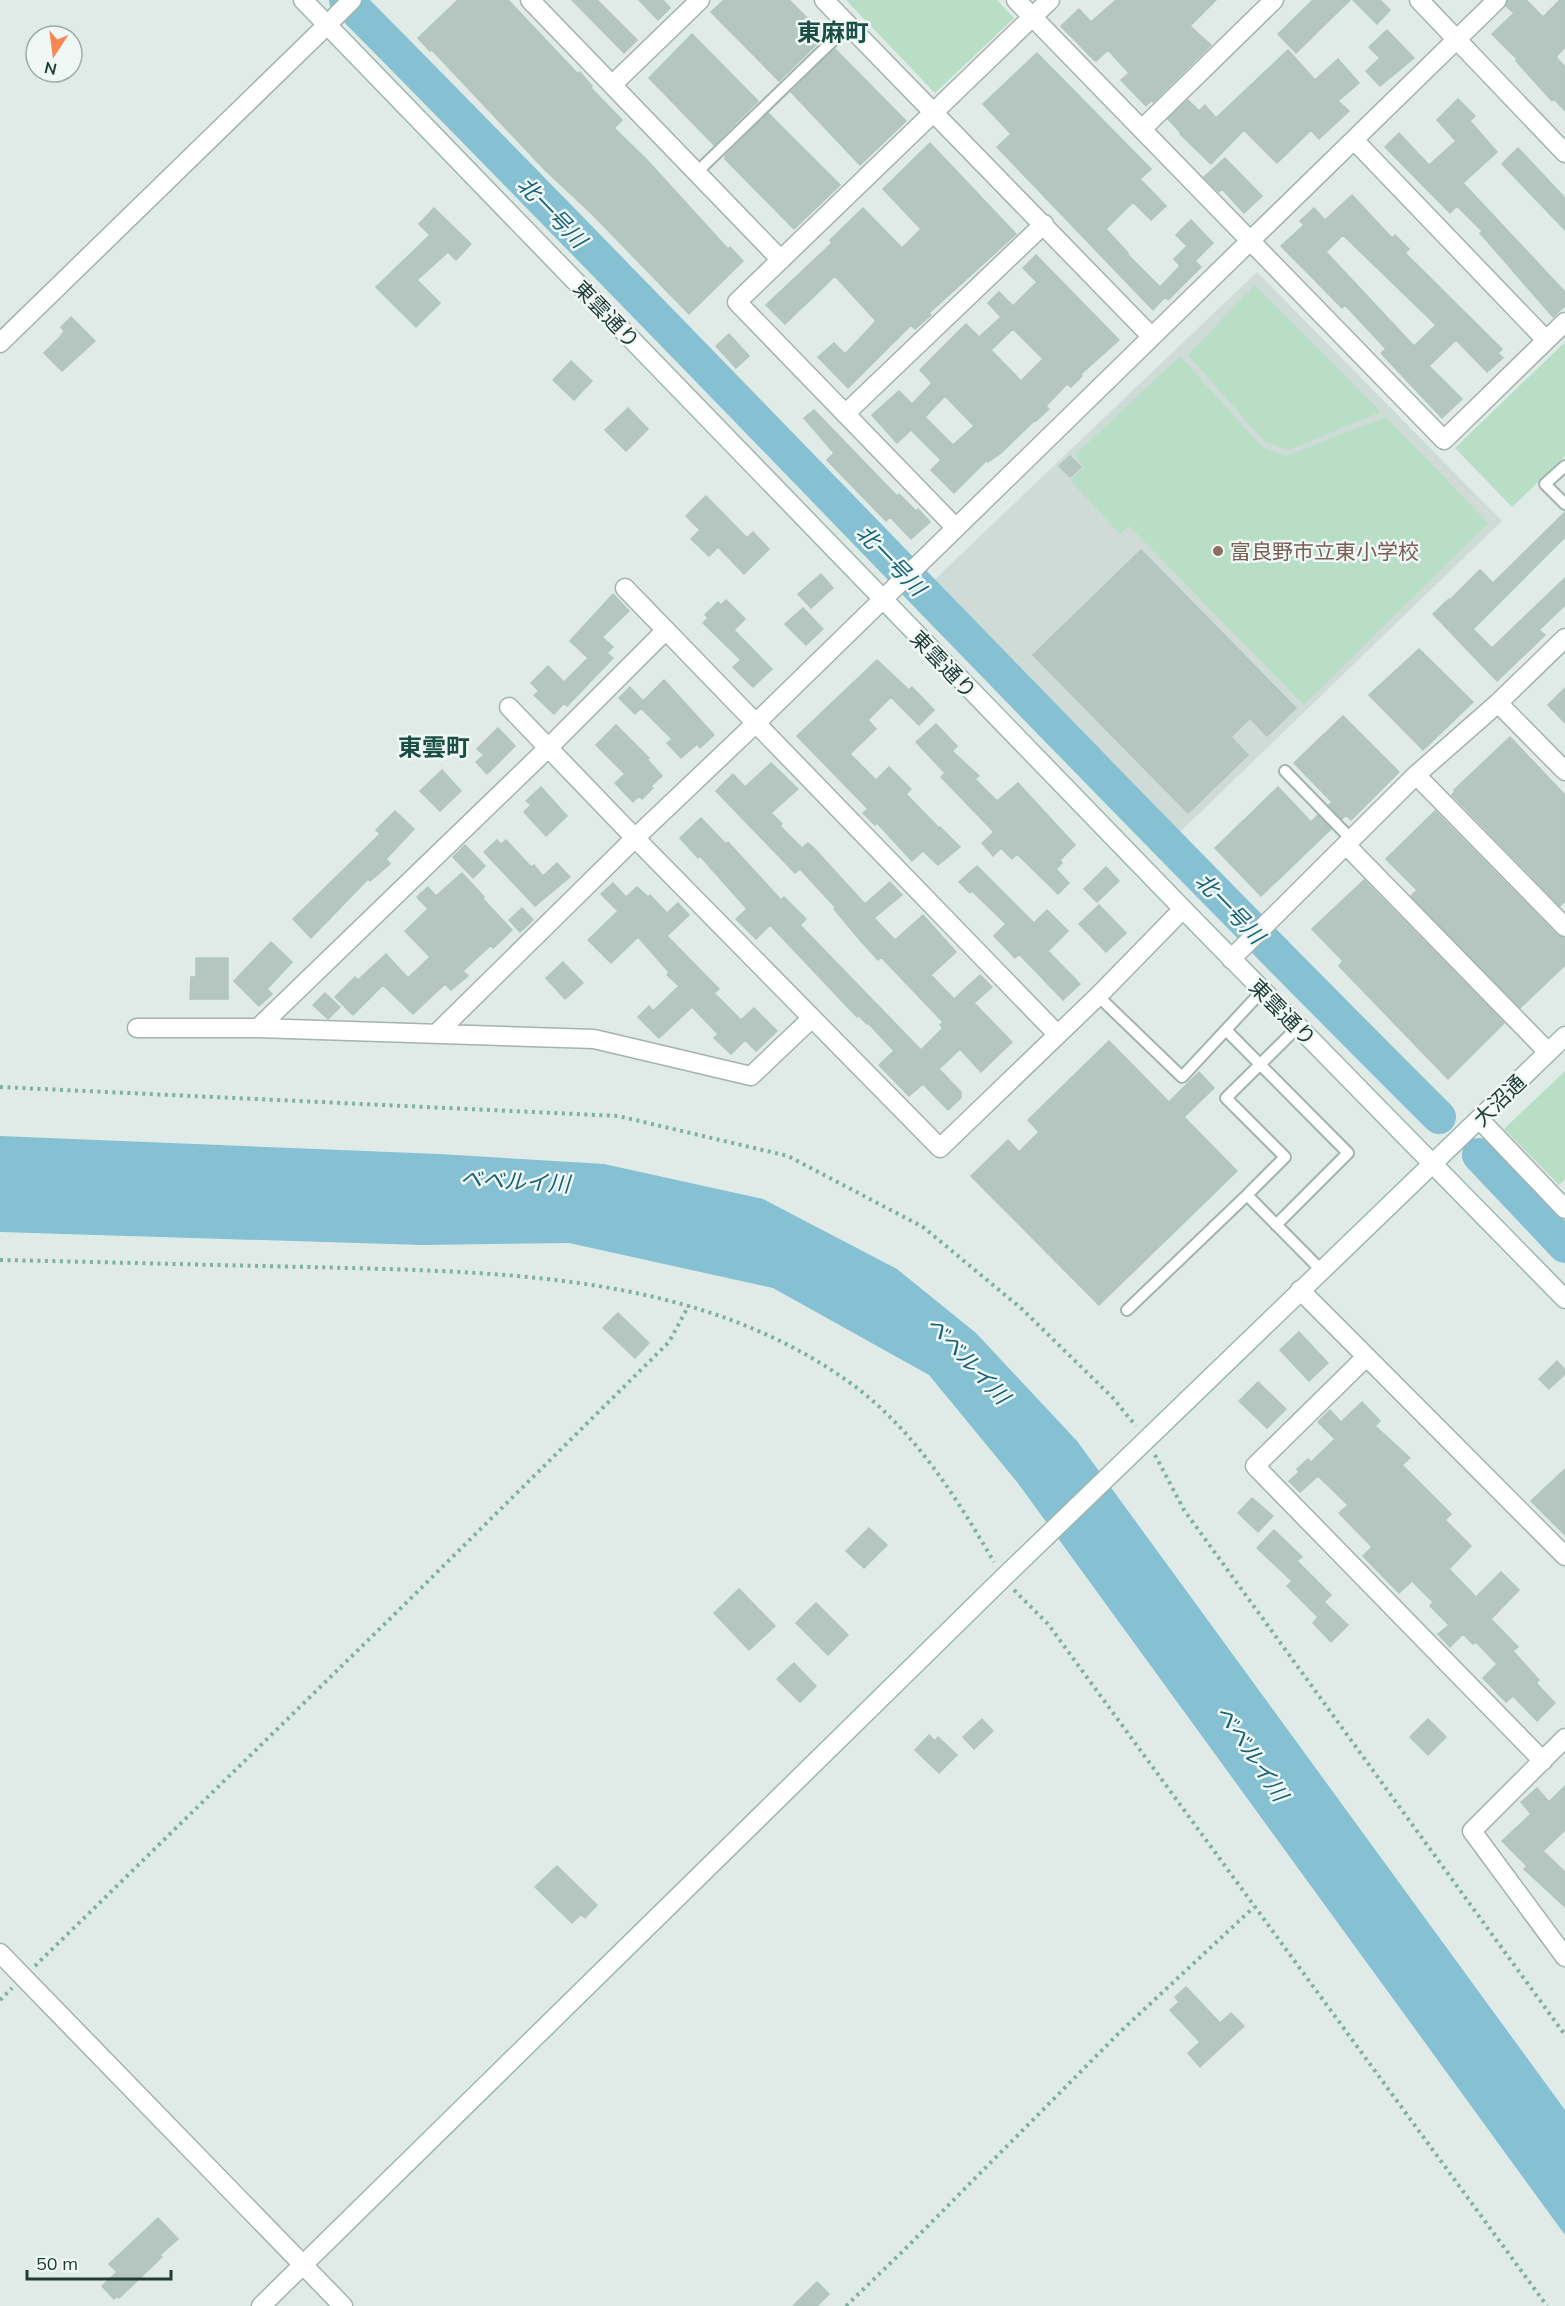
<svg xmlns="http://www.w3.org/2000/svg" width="1565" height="2306" font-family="Mulish,'Noto Sans JP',sans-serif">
<rect width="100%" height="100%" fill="#e0ebe7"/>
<path fill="#cedbd6" d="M1257,272L1502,521L1180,832L933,581Z"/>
<path fill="#b8dec5" d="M846,0H997L1014,18L935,93Z
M1255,285L1381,412L1288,450L1264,441L1188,355Z
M1565,342V456L1512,507L1455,448Z
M1180,356L1262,447L1286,456L1386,417L1488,523L1304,705L1129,526L1120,534L1070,480L1084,467L1075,455Z
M1565,1071V1179L1559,1185L1504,1129Z"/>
<path fill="#85c1d3" d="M0,1136L439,1154L604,1164L763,1199L897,1269L976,1333L1077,1441L1565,2110V2235L1017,1482L929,1375L773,1288L569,1243L422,1245L0,1232Z"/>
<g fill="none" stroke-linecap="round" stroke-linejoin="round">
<path stroke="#85c1d3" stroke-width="34" d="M346,0C713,370 1070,749 1439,1117
M1479,1155L1565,1246"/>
</g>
<path fill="#b5c6c0" stroke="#b2c5bf" stroke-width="1.5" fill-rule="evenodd" d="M458,0H508L578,74L580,72L592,86L591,88L622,120L614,128L647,160L728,249L730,247L743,261L689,314L592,214L545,170L432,50L430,51L418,38Z
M572,0H597L637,40L624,53Z
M639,0H663L670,8L658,20Z
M724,0H789L825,36L779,81L711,12Z
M1116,0H1216L1190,26L1211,45L1153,102L1151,101L1146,106L1121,80L1129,73L1108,50L1096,61L1094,60L1061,26L1079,9L1091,22Z
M1313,0H1350L1296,53L1278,34Z
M1353,0H1380L1390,10L1377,24Z
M1508,0H1526L1543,17L1560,0H1565V47L1556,57L1565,67V111L1554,99L1552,101L1516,61L1517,59L1492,34L1514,13L1506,6Z
M1387,30L1414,58L1380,86L1366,71L1380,58L1369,47Z
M692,34L758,101L714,145L649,78Z
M835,49L906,121L860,165L791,92Z
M1288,50L1315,80L1338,59L1359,83L1338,101L1349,111L1319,139L1311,130L1277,163L1244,130L1211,164L1180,134L1181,133L1168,119L1188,100L1199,111L1205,105L1216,118Z
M1037,53L1151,169L1140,179L1166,206L1151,220L1133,202L1106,229L1128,253L1127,254L1160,287L1180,266L1174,259L1187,246L1176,235L1191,220L1213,243L1195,261L1201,267L1168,300L1165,297L1153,310L997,147L1011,134L983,104Z
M1458,99L1475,116L1470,121L1497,152L1463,183L1565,292V306L1553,317L1480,233L1482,231L1457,206L1450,213L1385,147L1399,133L1429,165L1456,141L1437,120Z
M768,113L840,185L794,229L725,159V156Z
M930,143L1016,234L929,313L931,315L915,329L911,325L848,388L818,357L834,343L845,354L876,321L835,276L785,324L766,305L832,243L830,240L863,208L902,248L921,229L883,189Z
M1518,148L1565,198V230L1502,164Z
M1225,158L1262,196L1244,213L1222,189L1219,192L1204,177Z
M1352,195L1392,238L1395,235L1409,249L1405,253L1502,349L1498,353L1503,358L1487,372L1456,340L1429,366L1462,399L1442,418L1381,353L1386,349L1345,305L1342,308L1281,246L1304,225L1300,221L1314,208L1325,220ZM1343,235L1436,325L1414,346L1326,252Z
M434,208L471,244L456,260L448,252L417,280L440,303L416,327L376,287L430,235L419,224Z
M1036,255L1119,340L1081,374L1082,376L1071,387L1067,384L1046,406L1049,409L1036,421L1035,420L1001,453L988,462L987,460L954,493L931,470L941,460L911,430L897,443L872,415L899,391L912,404L932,383L920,370L966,324L979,337L1001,317L988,303L999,292L1013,306L1037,282L1023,268ZM1013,329L1043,359L1021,381L991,350ZM945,396L974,426L953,445L925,417Z
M71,317L95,341L62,371L44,353L60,337L64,331L61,327Z
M729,334L749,356L736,368L716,346Z
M571,361L592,381L574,400L553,380Z
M628,408L648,429L626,451L605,430Z
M814,410L897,496L899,494L916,511L918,509L930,522L911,539L890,517L886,521L827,460L834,453L804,418Z
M1070,456L1081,467L1070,477L1059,466Z
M706,496L747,538L753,532L769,549L744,574L718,547L709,556L691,539L700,530L686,516Z
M1565,512V537L1473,629L1492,648L1565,578V605L1539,630L1545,635L1497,681L1433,614L1449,599L1450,600L1480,570L1493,583Z
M1141,550L1296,708L1267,736L1250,718L1231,737L1248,755L1188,813L1033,655Z
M821,574L833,588L811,608L798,594Z
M613,594L629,611L602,637L613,647L607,653L613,658L567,706L564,703L554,714L534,695L539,691L531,683L548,666L564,682L588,658L570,641Z
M726,600L745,619L734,630L772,669L753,687L733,667L741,660L703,623L708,618L705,615L718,602L721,605Z
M803,608L823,629L806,645L785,624Z
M1419,649L1473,702L1423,750L1369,695Z
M877,660L909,690L912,687L934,710L919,725L891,697L868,720L876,729L850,754L876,780L889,767L911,789L906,794L939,828L940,827L960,847L938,865L923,851L912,861L877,823L875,825L863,813L868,809L797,736Z
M664,680L714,735L700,748L697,744L681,758L667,743L672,739L641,708L635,714L619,698L630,687L643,701Z
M1565,688V723L1548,705Z
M1343,716L1399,772L1351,820L1346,815L1342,819L1329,805L1332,802L1294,763Z
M936,724L957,746L952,751L979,776L975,779L997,801L1018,783L1075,845L1060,860L1062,863L1056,869L1069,883L1058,894L1017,854L1012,859L1001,848L993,856L982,843L994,832L941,777L945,773L916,742Z
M616,725L649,758L647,759L662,776L651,786L653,788L642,799L639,796L633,802L615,783L625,774L596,745Z
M498,728L515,746L487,774L476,762L484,755L477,749Z
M1510,737L1565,795V901L1560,906L1452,795L1455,791L1454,790Z
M771,763L798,789L771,813L782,824L780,826L802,848L808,843L812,846L865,904L890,882L902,895L874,918L895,940L923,915L956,952L931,975L954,999L980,975L992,987L974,1003L1012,1042L981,1072L960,1049L939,1069L961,1092V1098L948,1110L923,1084L909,1096L879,1065L894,1051L868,1023L867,1024L858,1015L857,1017L770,925L756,939L736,919L747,909L700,856L698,858L680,838L701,818L726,844L728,842L781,900L784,897L806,919L800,925L921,1050L943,1028L940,1025L943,1022L881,957L878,960L860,940L834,909L836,908L800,869L795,873L716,791L733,774L745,787Z
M442,770L461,791L440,811L420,791Z
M541,787L567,816L546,836L524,812L531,805L526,801Z
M1278,787L1311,822L1318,815L1331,829L1261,896L1215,848Z
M395,811L414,829L386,859L390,864L370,881L368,879L311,938L293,919L380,834L376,830Z
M1435,811L1557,935L1565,939V965L1520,1008L1411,896L1417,890L1386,859Z
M497,840L501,844L506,840L531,867L534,865L543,876L557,863L570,877L535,906L484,852Z
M465,845L485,866L473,878L453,857Z
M977,866L1034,923L1047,910L1068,931L1048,951L1080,984L1063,1000L1019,954L1015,958L994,936L1006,924L972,891L970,893L959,882Z
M1106,867L1119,881L1097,902L1084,889Z
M462,873L484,897L483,899L512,930L493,948L491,945L463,971L468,976L451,990L445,984L413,1014L383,985L353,1015L335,997L355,977L358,980L386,954L408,978L430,957L405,931L428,909L417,897L428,887L436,896Z
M1364,880L1504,1023L1448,1079L1339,966L1343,961L1312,929Z
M613,883L626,897L637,887L648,897L650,895L667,913L678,903L689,915L667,936L719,989L714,993L741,1020L754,1008L777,1031L756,1051L745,1040L731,1054L714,1038L718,1034L692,1007L659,1038L638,1017L649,1006L653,1011L679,986L667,975L669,972L638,937L611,963L588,940L618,911L601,894Z
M1099,905L1126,933L1106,952L1079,924Z
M522,908L533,920L520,932L509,920Z
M271,942L292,962L267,989L272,994L259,1006L234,981Z
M196,958H228V999H190L191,977H196Z
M563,962L583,983L565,999L546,978Z
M325,993L340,1007L328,1019L313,1005Z
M1109,1041L1169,1102L1199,1072L1214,1088L1184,1117L1237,1171L1099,1305L971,1176L1008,1140L1019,1152L1039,1132L1028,1120Z
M618,1313L649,1343L635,1358L603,1328Z
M1299,1332L1328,1363L1309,1381L1280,1350Z
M1557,1361L1565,1370V1374L1549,1389L1539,1379Z
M1258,1382L1286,1409L1267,1428L1239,1401Z
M1362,1402L1380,1421L1375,1426L1410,1458L1402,1465L1451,1514L1445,1520L1471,1546L1449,1569L1476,1597L1501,1572L1519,1590L1491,1619L1518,1647L1513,1651L1539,1680L1536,1683L1555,1703L1537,1721L1513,1696L1506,1702L1483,1678L1497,1664L1476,1642L1473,1644L1463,1634L1450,1647L1438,1634L1449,1625L1430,1606L1433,1602L1412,1581L1399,1593L1363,1556L1372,1547L1339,1513L1348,1505L1318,1476L1300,1492L1289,1481L1299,1472L1297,1469L1308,1459L1311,1462L1335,1439L1318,1422L1330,1410L1341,1422Z
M1565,1469V1535L1531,1501Z
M1252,1498L1273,1516L1258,1532L1238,1513Z
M869,1528L887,1545L864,1568L846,1551Z
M1274,1530L1302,1557L1297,1561L1331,1595L1324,1602L1348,1625L1331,1642L1313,1623L1318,1617L1287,1586L1292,1581L1257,1548Z
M739,1589L775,1626L749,1650L714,1613Z
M816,1603L848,1635L828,1655L796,1623Z
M794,1663L816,1686L800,1702L777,1679Z
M982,1719L993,1731L974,1749L963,1737Z
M1428,1719L1446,1737L1428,1755L1410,1737Z
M929,1735L935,1741L938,1737L957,1755L939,1773L915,1750Z
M1565,1786V1830L1543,1851L1565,1872V1907L1524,1869L1527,1866L1502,1841L1531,1814L1521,1802L1537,1788L1549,1802Z
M557,1866L597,1905L585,1918L581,1914L572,1923L535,1887Z
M1186,1987L1220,2023L1231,2013L1244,2026L1200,2067L1188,2053L1200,2042L1170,2010L1179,2002L1175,1997Z
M158,2218L178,2239L160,2255L162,2257L119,2298L117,2296L114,2299L102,2286L117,2272L109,2264Z
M817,2282L829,2294L817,2306H793Z"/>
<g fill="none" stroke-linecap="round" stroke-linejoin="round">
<defs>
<path id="lane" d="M696,173L849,25
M1565,466L1545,484L1565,504
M1285,771L1352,840
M1098,996L1182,1077L1262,991
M1298,1027L1226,1098L1285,1157L1247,1195L1321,1270
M1226,1030L1348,1153L1276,1225
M1127,1310L1247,1195"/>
<path id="street" d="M530,0L781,260
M824,0L1151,336
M1016,0L1444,440L1565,322
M1419,0L1565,153
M612,85L700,0
M1142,129L1274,0
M1354,140L1546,340
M0,343L327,25
M845,414L1044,224
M955,527L737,302L1050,0
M625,588L1057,1034
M1498,703L1565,771
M509,707L635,838L940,1148L1098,996L1183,909
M1416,775L1565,927
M1346,845L1548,1052
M1231,959L1416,775L1498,703L1565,638
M137,1028H258L594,1039L751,1076L812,1018
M258,1028L548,748L666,630
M436,1034L635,838L756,723L1497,0
M1480,1120L1565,1209
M1300,1290L1565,1556
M1366,1357L1255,1466L1543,1761
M1565,1738L1472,1831L1565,1957
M0,1953L343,2306"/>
<path id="secondary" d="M303,0L1183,909L1565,1299
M327,25L352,0
M261,2306L1003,1578L1565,1036"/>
</defs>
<use href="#lane" stroke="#a3b3af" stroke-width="14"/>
<use href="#street" stroke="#a3b3af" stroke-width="21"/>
<use href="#secondary" stroke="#9eb7b0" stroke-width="21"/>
<path stroke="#7fb0a5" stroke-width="4" stroke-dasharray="3 4.5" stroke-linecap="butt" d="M0,1087L618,1116L788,1156L923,1227L1022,1309L1112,1397L1136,1426
M0,1260C103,1262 207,1265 310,1267C495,1272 698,1271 853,1385C915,1431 956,1497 994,1562
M1155,1455L1184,1510L1565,2035
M1014,1590L1048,1624L1547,2306
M35,1966L403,1606L669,1342L689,1305
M0,2000L12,1988
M846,2306L904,2250L1121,2031L1254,1907"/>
<use href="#lane" stroke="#fff" stroke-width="10"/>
<use href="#street" stroke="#fff" stroke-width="18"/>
<use href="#secondary" stroke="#fff" stroke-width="18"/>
</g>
<circle fill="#8d6e63" stroke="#f0f8f5" stroke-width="2" cx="1218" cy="551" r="6"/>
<g text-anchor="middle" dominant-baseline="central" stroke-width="5" stroke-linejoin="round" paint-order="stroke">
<g font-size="21" fill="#203c37" stroke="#f0f8f5">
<text transform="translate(607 314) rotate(46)">東雲通り</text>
<text transform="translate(944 664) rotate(46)">東雲通り</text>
<text transform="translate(1283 1012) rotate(45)">東雲通り</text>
<text transform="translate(1499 1100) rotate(-44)">大沼通</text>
</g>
<g font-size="21" fill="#785e54" stroke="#f0f8f5" text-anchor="start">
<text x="1230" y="551">富良野市立東小学校</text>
</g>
<g font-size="22" font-style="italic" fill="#18627a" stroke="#f0f8f5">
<text transform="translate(552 212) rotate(46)">北一号川</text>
<text transform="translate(891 560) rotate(46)">北一号川</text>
<text transform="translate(1230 908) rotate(46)">北一号川</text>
<text transform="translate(515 1181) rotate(3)">ベベルイ川</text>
<text transform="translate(968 1360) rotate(47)">ベベルイ川</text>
<text transform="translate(1252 1753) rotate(56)">ベベルイ川</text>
</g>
<g font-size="24" font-weight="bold" fill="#1b4f46" stroke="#f0f8f5">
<text x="833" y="32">東麻町</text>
<text x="434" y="747">東雲町</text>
</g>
</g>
<g transform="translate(54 54) rotate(193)"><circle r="28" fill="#f0f8f5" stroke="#9dada9" stroke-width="1.5"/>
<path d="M0-4.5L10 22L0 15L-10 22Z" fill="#f78853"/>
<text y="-9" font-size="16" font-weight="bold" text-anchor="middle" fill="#203c37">N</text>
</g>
<path d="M27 2270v9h144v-9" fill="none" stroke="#203c37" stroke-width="3"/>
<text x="36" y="2270" font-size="18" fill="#203c37" stroke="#f0f8f5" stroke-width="4.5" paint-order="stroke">50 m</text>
</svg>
